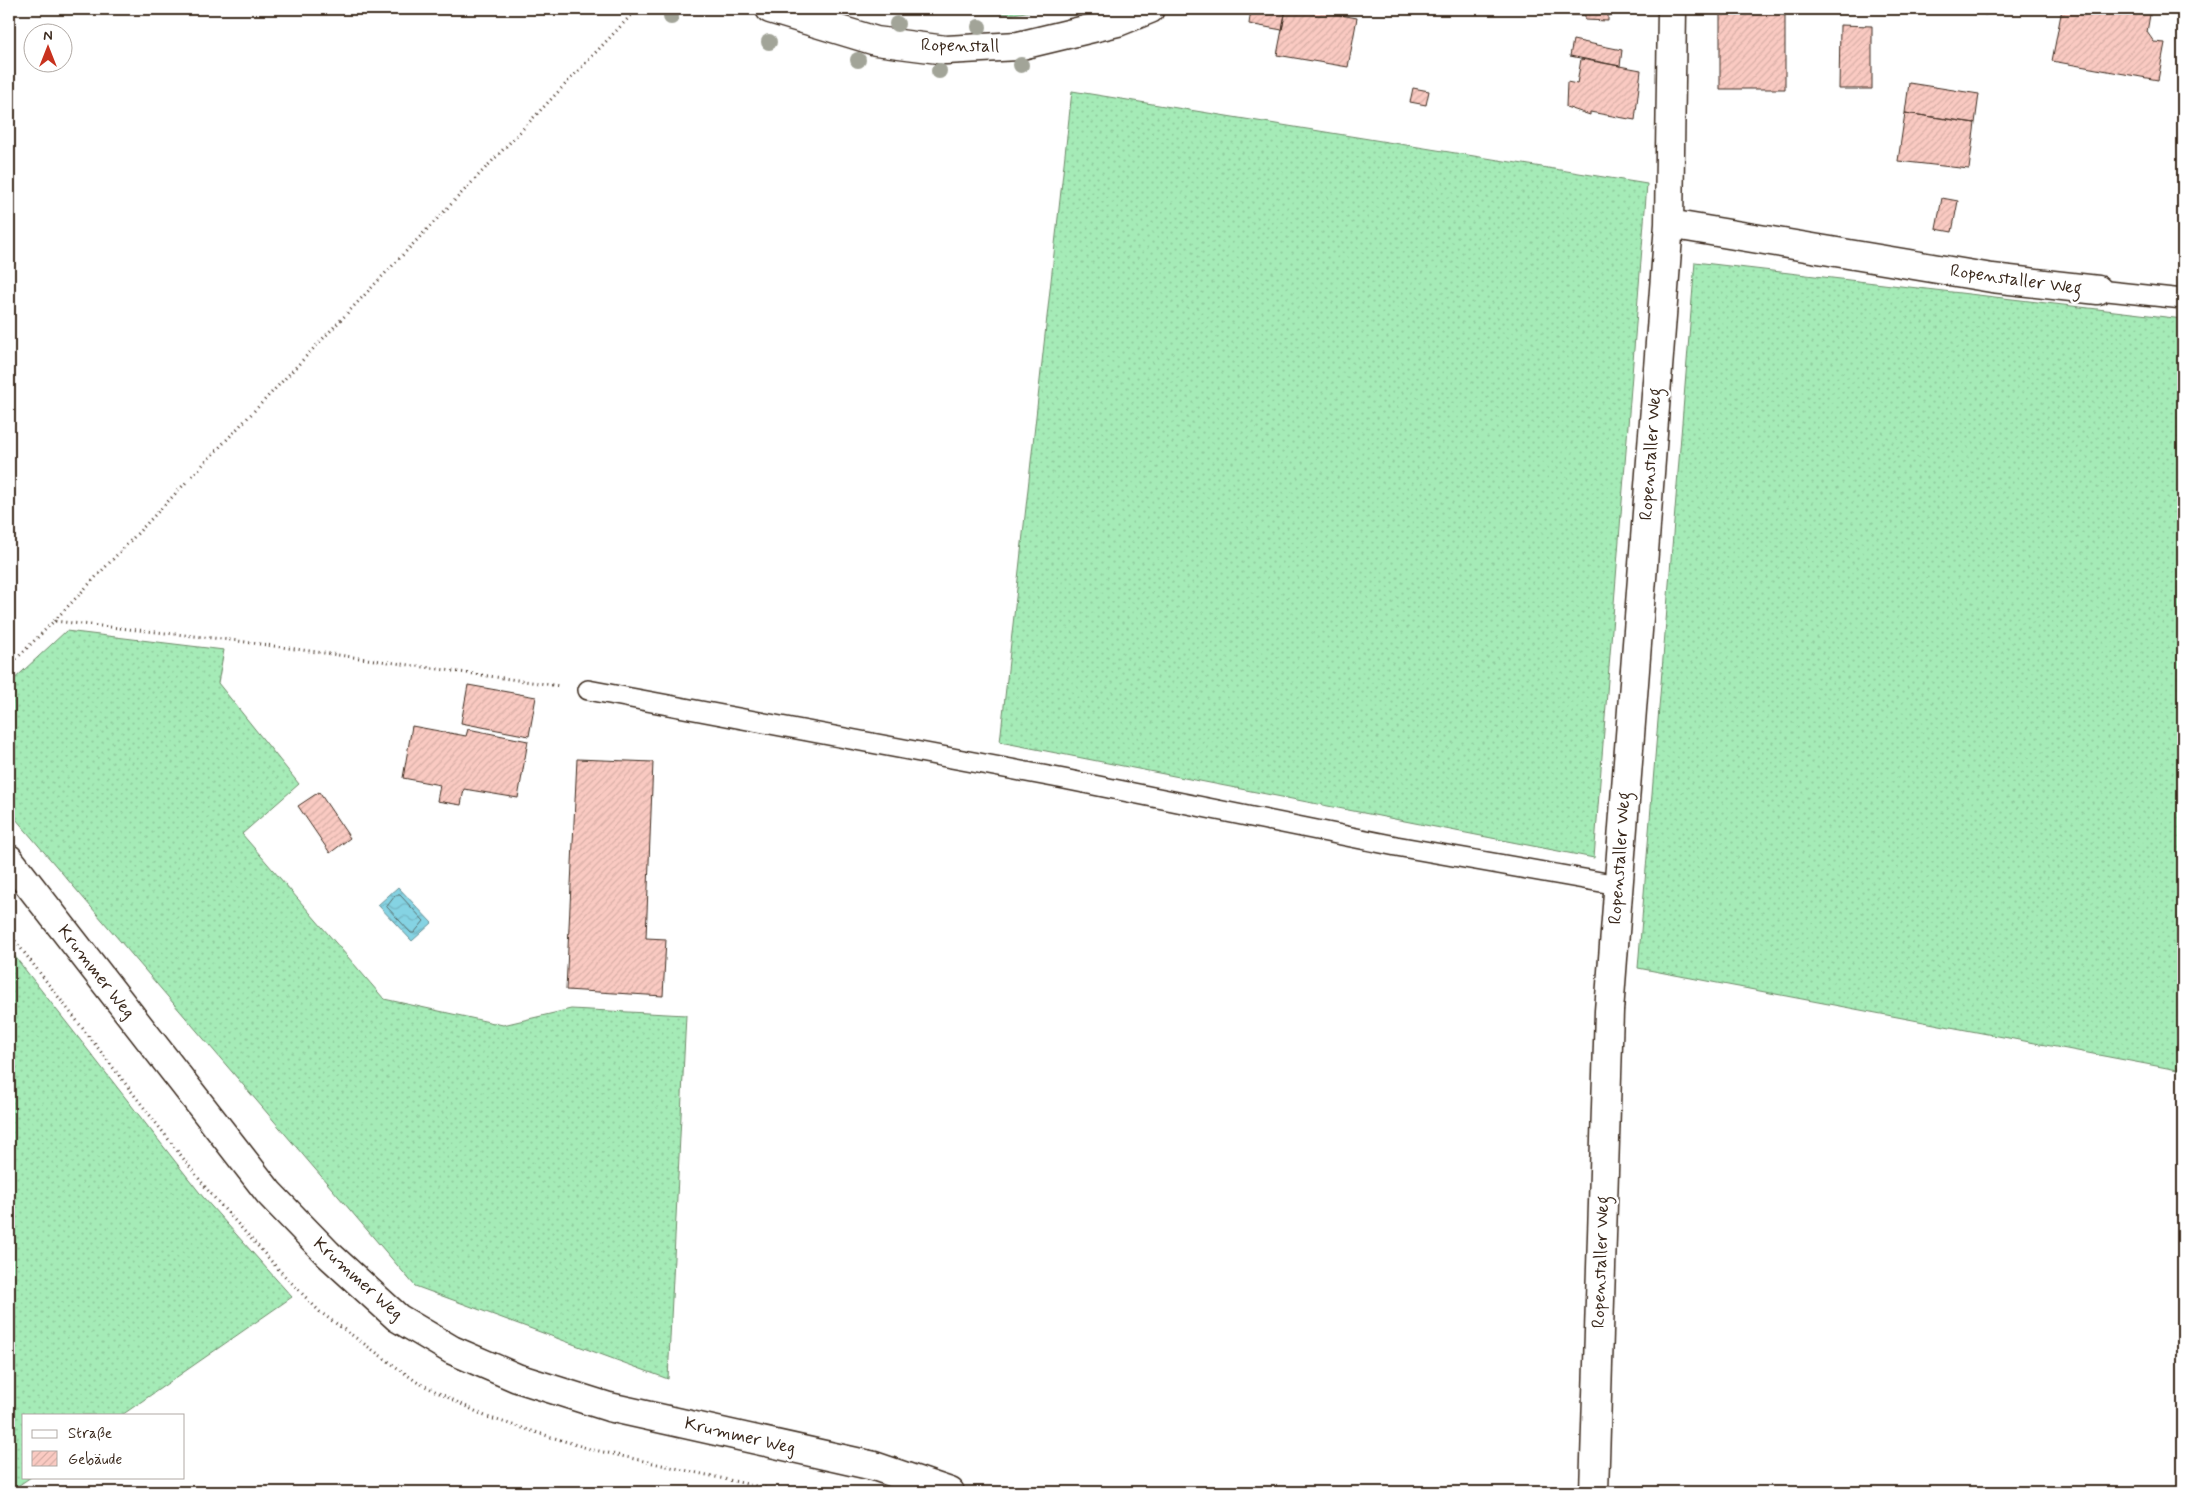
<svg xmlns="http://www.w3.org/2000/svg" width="2192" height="1501" font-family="Mynerve,sans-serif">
<defs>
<pattern id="grass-dots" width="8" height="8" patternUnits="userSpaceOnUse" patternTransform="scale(1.25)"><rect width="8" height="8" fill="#a5ebb7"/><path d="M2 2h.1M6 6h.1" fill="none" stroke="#8fca9d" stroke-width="1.8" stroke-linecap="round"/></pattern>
<pattern id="water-waves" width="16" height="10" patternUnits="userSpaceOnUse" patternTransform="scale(1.25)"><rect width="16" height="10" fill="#85d3e3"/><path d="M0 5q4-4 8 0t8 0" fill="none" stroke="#74b5c2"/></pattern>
<pattern id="building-hatch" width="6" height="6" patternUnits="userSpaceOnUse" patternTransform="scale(1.25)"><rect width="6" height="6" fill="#facac2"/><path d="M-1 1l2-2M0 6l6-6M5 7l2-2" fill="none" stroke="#d7aea6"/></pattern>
</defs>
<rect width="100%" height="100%" fill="#fff"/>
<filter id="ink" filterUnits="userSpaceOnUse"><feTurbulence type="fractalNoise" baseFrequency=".02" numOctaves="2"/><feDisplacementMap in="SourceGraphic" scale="10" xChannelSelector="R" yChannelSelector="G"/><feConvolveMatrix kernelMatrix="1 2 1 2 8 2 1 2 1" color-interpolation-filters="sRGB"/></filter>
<g filter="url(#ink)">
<path fill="url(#grass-dots)" stroke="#708a6a" d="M874,9H1044L1013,14L883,12Z
M1072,91L1647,184L1594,858L1000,742Z
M1695,262L2183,319V1071L1638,968Z
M66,631L224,650L218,683L299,784L242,834L384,999L503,1025L571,1009L686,1015L668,1379L415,1286L9,811V684Z
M9,949L203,1197L292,1297L122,1415H24V1477H31L9,1492Z"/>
<path fill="url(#water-waves)" stroke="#678f94" d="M398,887L432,923L412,941L378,905Z"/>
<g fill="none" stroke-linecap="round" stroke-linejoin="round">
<path stroke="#596e6d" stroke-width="1" d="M396,895H400L424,921L414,933H411L387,907Z"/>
</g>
<path fill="url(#building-hatch)" stroke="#3b2a1e" d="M1251,9H1286L1282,30L1249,24Z
M1286,9H1308L1357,18L1348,67L1277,55Z
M1563,9H1630V15H1608V21L1585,20V15H1563Z
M1720,9H1785V89H1720Z
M1954,9H1987L1986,15Z
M2062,9H2151L2147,32L2154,42L2165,43L2158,80L2052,61Z
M1840,25L1872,26V89H1839Z
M1573,40L1622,50L1620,66L1570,56Z
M1581,59L1641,70L1635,120L1590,112V115L1566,107L1567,82L1577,84Z
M1909,83L1979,94L1975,123L1905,113Z
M1413,88L1429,91L1426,105L1410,102Z
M1905,113L1975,123L1969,169L1898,161Z
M1942,198L1958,201L1952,232L1936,229Z
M468,685L536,697L529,736L461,723Z
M412,726L466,736L468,729L528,741L518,798L464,789L461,805L437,801L440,785L403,778Z
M577,759L653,762L646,938L666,939L663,996L566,990Z
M319,792L350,838L330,853L298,806Z"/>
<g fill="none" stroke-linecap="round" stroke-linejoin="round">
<defs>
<path id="lane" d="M2098,290L2183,299
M588,690L1064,779L1396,846L1618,885"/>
<path id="street" d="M770,9L876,41L946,50L1018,46L1118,22L1150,9
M1669,224L1992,278L2098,290
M1594,1492L1609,1011L1669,224L1672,9"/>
<path id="secondary" d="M9,859L269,1193L328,1254L398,1318L452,1350L517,1378L609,1407L874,1466L950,1492"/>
</defs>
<use href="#lane" stroke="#3b2a1e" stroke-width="22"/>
<use href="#street" stroke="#3b2a1e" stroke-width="31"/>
<use href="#secondary" stroke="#3b2a1e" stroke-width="31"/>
<path stroke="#3b2a1e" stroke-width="3" stroke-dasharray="1 4" stroke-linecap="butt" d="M54,621L637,9
M9,666L54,621L231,640L560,686
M9,933L210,1193L281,1272L320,1312L417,1382L487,1417L590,1449L783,1492"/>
<use href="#lane" stroke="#fff" stroke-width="19"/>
<use href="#street" stroke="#fff" stroke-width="28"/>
<use href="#secondary" stroke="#fff" stroke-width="28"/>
</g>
<g fill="#a2a498">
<circle cx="671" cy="17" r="8"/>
<circle cx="897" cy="24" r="8"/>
<circle cx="979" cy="27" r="8"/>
<circle cx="769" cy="42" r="8"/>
<circle cx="858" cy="60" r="8"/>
<circle cx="1021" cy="65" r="8"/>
<circle cx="939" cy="71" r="8"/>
</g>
</g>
<g text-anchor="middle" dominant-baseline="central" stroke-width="5" stroke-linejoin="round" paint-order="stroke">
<g font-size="18" fill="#3b2a1e" stroke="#fff">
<text transform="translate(960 46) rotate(1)">Ropenstall</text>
<text transform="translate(2016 280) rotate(8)">Ropenstaller Weg</text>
<text transform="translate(1651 454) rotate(-86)">Ropenstaller Weg</text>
<text transform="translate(1620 858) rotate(-86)">Ropenstaller Weg</text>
<text transform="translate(96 972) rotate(52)">Krummer Weg</text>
<text transform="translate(1601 1262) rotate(-88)">Ropenstaller Weg</text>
<text transform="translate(358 1279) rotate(42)">Krummer Weg</text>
<text transform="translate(740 1436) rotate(13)">Krummer Weg</text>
</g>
</g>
<rect width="2192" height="1501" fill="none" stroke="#fff" stroke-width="30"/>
<rect x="15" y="15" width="2162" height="1471" fill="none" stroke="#3b2a1e" stroke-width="2" filter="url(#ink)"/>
<rect x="22" y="1414" width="162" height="65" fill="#ffffff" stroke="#b1aaa5"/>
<rect x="32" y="1430" width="25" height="8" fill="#ffffff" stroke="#b1aaa5"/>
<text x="68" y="1438" font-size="15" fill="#3b2a1e">Straße</text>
<rect x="32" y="1451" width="25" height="15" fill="url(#building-hatch)" stroke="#b1aaa5"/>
<text x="68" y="1464" font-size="15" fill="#3b2a1e">Gebäude</text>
<g transform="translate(48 48)"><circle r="24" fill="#ffffff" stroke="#b1aaa5"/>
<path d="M0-4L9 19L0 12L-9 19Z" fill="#c8321e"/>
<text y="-8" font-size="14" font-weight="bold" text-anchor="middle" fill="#3b2a1e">N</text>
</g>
</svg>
